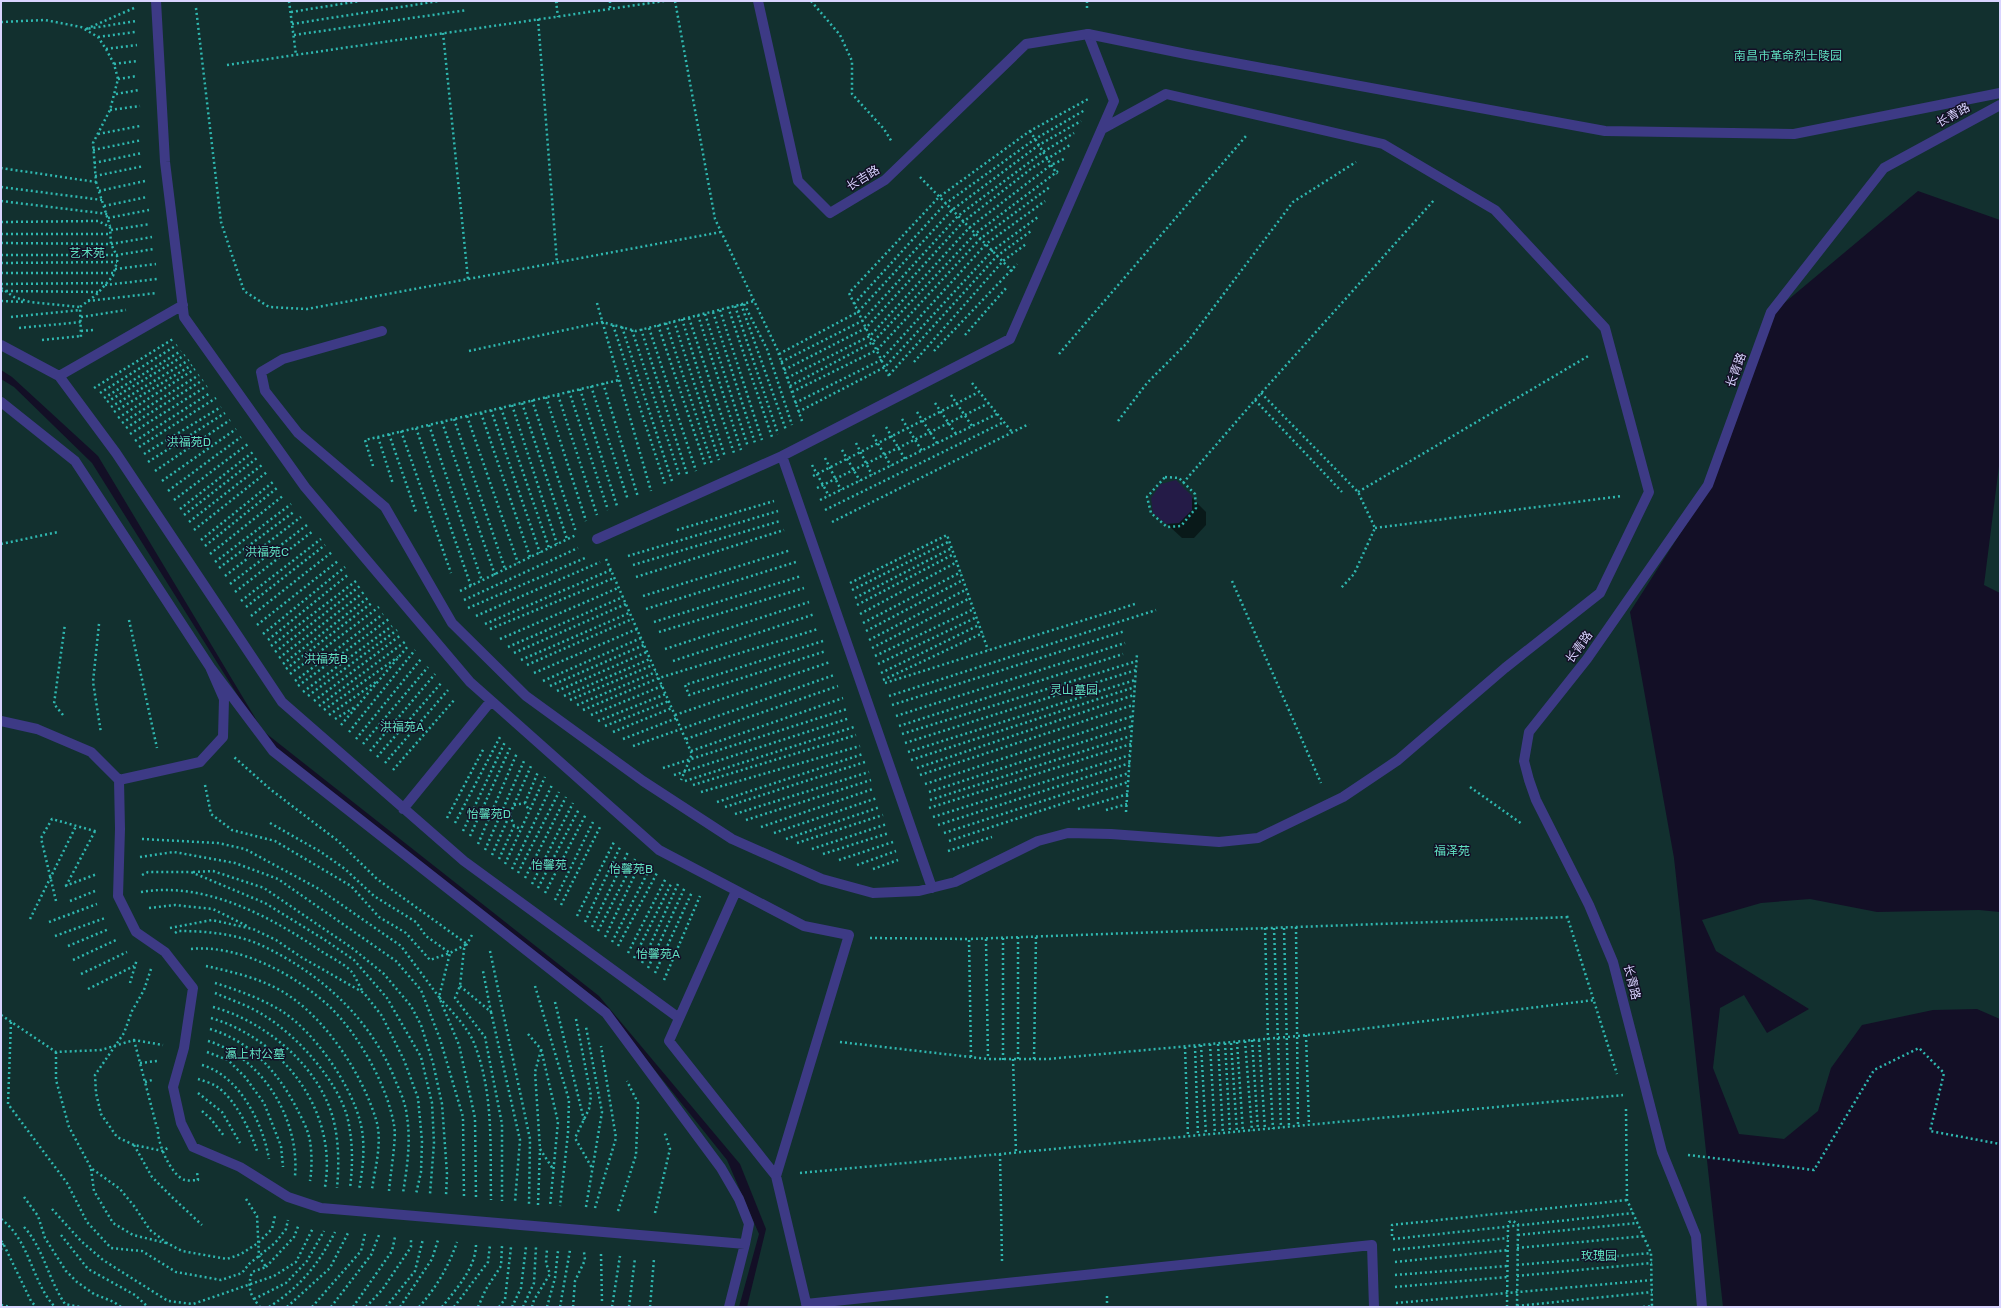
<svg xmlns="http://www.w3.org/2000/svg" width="2001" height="1308" font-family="Rubik,'Noto Sans SC',sans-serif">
<rect width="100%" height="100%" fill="#130f26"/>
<path fill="#12302f" d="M1,1H2000V220L1918,191L1777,309L1708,490L1630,612L1674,858L1723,1307H747L766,1229L740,1164L599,996L263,731L98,456L12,377L1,370Z
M1,379L14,387L92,463L252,718L275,748L601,1003L727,1160L759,1234L739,1307H1Z
M2000,458V593L1984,585Z
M1810,899L1877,912L1979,910L2000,912V1019L1977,1009L1933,1010L1862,1025L1831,1068L1818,1111L1784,1139L1739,1134L1713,1068L1720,1008L1744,995L1767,1033L1809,1009L1716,951L1702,920L1761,903Z"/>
<path fill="#0007" d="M1176,482L1206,512V525L1194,538H1182L1154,512Z"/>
<path fill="#241b47" d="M1176,480L1192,496V510L1179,523L1166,524L1153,513L1151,498L1161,484Z"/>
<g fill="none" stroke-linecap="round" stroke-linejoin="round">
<path stroke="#2fb8b0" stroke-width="2.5" stroke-dasharray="2 3" stroke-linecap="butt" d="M289,1L296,55
M556,1L558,17
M610,1V9
M675,1L715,219L777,349L802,421
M811,1L840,35L852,61V94L884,129L892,142
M1087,1V11
M556,2L561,1
M134,8L86,29L136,21
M196,8L221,222L244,291L269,307L307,309L721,232
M291,12L360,1
M538,19L557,263
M1,22L45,20L81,27L98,37L106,49L114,64L118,79L110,110L93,143L96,182L1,168
M292,24L439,1
M443,33L468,279
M294,35L467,10
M98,37L135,32
M106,49L137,45
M114,64L137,61
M227,65L664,1
M118,79L137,76
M116,94L139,90
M110,110L140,106
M1030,131L1057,174
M98,134L140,126
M93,150L142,140
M94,163L142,153
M95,176L144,166
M920,177L1014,273
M96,182L110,226
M1,187L102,200
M99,191L145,181
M1,201L108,214
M104,206L147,197
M108,218L149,210
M1,222L98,221L110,227L111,244L118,258L113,276L96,295L80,307L81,338
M111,230L150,224
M1,234H111
M1,243L111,244L152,237
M1,255H117L154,249
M1,263L117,262
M115,269L156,264
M1,273H114
M1,284L106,283
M105,285L157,279
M1,288L14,297L30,302L80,307
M1,291L100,292
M1,301L26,302
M88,301L157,293
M597,303L651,491
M741,304L786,430
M744,304L767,349L792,425
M854,304L945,204L1035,139L1085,110
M735,306L778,434
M728,307L772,437
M720,310L762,440
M713,312L755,443
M705,314L748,447
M698,315L741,450
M11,317L80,310
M81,317L126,310
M689,318L734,453
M682,319L725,457
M674,321L719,460
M666,323L712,464
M613,325L665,484
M658,325L706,467
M622,327L672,481
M19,328L81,322
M649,328L696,471
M641,329L687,474
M632,330L680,477
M81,331L93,330
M965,335L1007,287
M42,340L81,336
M469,351L602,322L636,331L754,301
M934,351L1017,264
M779,354L858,312L952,210L1039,145L1081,121
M1059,354L1246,136
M781,362L862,321L958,216L1043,152L1074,133
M914,362L1003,261L1026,244
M784,370L866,328L963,222L1032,168L1070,145
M889,375L997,256L1031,231
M889,376L849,293L939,197L1030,131L1090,98
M787,378L870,336L969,228L1051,165L1064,159
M603,383L638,497
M972,383L1012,432
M591,386L628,500
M790,386L873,342L975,234L1058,171
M94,388L173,339
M580,389L617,506
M569,391L608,510
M792,392L877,350L980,239L1051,186
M100,393L177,345
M1261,393L1358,492L1375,528L1354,574L1341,588
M558,395L597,515
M951,395L972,426
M546,397L586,521
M104,398L181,351
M532,400L576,532
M1255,400L1342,492
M107,402L185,355
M522,403L567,539
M795,403L881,360L986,244L1045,201
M935,403L956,434
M512,405L557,544
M111,407L189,360
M501,408L549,548
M491,410L540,553
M114,412L192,365
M798,412L885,367L992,251L1038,217
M917,412L937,443
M481,413L530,557
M467,416L518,563
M118,418L195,369
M454,419L505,569
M902,419L922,451
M1118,421L1147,383L1186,344L1293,202L1356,162
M442,422L495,575
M122,423L199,375
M429,425L482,581
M886,427L905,459
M126,428L203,380
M416,428L471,586
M401,431L451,573
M130,434L207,386
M389,434L416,512
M873,435L891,466
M378,437L393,484
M135,441L210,393
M856,443L872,475
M139,447L216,398
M842,450L860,481
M144,454L221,407
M825,458L841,490
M148,462L225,413
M812,465L829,496
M373,466L365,440L619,380
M155,471L230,420
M813,476L979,392
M1165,477L1179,478L1195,494L1196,508L1181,526L1167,527L1151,513L1147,497Z
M162,481L236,429
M1183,483L1255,400L1435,199
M817,488L989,403
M168,491L241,437
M1358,492L1590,355
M174,500L248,444
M820,500L997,414
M180,509L253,452
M825,510L1004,422
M184,515L257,458
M189,522L262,465
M832,522L1029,424
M1375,528L1622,496
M194,530L267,472
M677,530L774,501
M201,540L273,482
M1,544L58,532
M205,546L277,488
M210,554L284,495
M628,556L778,511
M606,559L692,754L681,780
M215,562L291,504
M633,565L780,521
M219,568L295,511
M225,576L301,517
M636,577L784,530
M1232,581L1321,783
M850,583L947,535L988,650
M230,584L307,525
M852,590L950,541
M460,591L576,535
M235,592L313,531
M643,596L791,550
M855,598L952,548
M464,600L578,548
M241,601L321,539
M857,605L954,554
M246,607L325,545
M468,608L585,558
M646,609L796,562
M860,614L957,562
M251,616L332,552
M476,616L600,562
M129,620L157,748
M654,622L801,576
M863,623L961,572
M99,624L93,682L101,733
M485,624L611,570
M257,625L338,561
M490,629L614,578
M866,631L963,580
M659,632L804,588
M263,634L345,567
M500,639L618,588
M268,640L349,574
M869,640L967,589
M823,641L685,685L689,695L826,651
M271,646L356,581
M508,647L623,597
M872,648L970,598
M665,649L809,602
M275,652L360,586
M514,653L626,604
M875,656L974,609
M279,658L364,592
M521,660L629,613
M673,661L815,614
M283,664L369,597
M878,664L977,617
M527,665L632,619
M286,669L373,602
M534,673L637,629
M881,673L979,625
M290,674L379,607
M883,680L983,633
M295,681L383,614
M543,681L641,638
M885,683L1135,604
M298,686L389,619
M550,686L644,645
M557,691L647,652
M303,692L392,626
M308,696L397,630
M564,696L650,659
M889,696L1156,610
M570,700L653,665
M314,701L401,635
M577,705L656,672
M892,705L1125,631
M319,706L406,641
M324,710L398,657
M583,710L659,678L818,629
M63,715L54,704L65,624
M329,715L376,682
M591,715L662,686
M675,715L830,662
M896,716L1125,643
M335,719L355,707
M598,721L666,694
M341,725L409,645
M605,726L669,701
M899,726L1123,654
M349,732L415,650
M613,732L672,708
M902,734L1137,661
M356,739L421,659
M623,739L677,718
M686,739L838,686
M905,743L1136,670
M363,744L428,667
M633,746L834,675
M370,751L435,674
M691,751L843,698
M908,752L1135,680
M377,757L442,682
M911,760L1135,687
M385,763L448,690
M663,768L847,709
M917,768L1134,695
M393,770L455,699
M674,775L850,718
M920,775L1133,705
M685,781L854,727
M925,784L1133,716
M205,785L211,814L232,830L275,841L351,886L379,917L406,933L430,960L450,953L467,944L377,879L338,841L270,789L234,757
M693,785L856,735
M1470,787L1522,824
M701,792L860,746
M929,792L1132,726
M930,800L1131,736
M717,802L863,754
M525,803L538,772
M514,805L525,803L529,810
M725,807L865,762
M929,808L1131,744
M1078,809L1128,794
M1106,810L1127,804
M1126,812L1137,654
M735,814L869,772
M510,815L514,826L521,829
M933,817L1130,755
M447,818L484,748
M746,820L871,780
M270,823L321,852L345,869L374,896L416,922L426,936L450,953L439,997C451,1011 467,1026 474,1043C494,1093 490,1147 491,1200
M455,823L500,737
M938,825L1130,763
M761,827L873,789
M463,831L505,742
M774,833L877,798
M944,833L1129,773
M470,836L510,748
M142,839L218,843L245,849L319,889L401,946L439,997L459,1045L475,1118L476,1199
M786,839L880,807
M949,841L1128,782
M797,843L883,815
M478,844L517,753
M812,849L887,824
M485,850L524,761
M948,851L992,837
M823,854L889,833
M492,855L531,766
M140,857L174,852L235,863L278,879L396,961L421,990L440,1039L463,1117L464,1198
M499,859L514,826
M839,860L893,842
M505,864L545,777
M857,865L896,851
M512,869L552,785
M873,869L898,860
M193,872L213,871L264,888L352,948L384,974L411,1006L421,1025L433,1063L442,1104L447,1174L446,1196
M518,873L559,792
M142,875L148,872H191L265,903L325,940L354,960L387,998L421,1057L432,1103L434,1143L430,1194
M525,878L566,797
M532,884L573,803
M65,886L97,874
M66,886L95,831
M538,888L579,809
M141,892C204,881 270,916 321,951C330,957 343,963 351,971C356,977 359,986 363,992
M545,893L586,814
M555,900L593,822
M56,901L41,838L52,819L98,832
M70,901L95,891
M561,905L600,827
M149,908L175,905L213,909L247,926
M577,916L615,840
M1567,916L1617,1074
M30,919L76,826
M49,922L97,904
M585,922L621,845
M592,927L628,852
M1296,927L1298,1126
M170,928L212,920L253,929L276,940L301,957L364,993L382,1016L404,1060L418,1098L422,1141L421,1172L416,1194
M1265,928L1268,1039L1273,1129
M1274,928L1281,1128
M1284,928L1289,1127
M598,931L635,859
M175,933L178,931C208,931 240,934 267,948C324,976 373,1022 396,1082C401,1093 406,1105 407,1117C411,1142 407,1168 403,1193
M472,935L464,949L460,986L455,998L485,1037L502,1124V1201
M55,936L105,918
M605,937L640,864
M1018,937V1060
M870,938L969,939
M986,939L988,1059
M612,942L649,870
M68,946L109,929
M618,946L657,873
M191,949C239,944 296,975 330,1007C359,1035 387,1085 394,1125C397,1138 390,1175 389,1191
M490,951L530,1139L529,1204
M628,953L666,878
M634,958L672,882
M73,960L116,940
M642,963L678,884
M206,966C228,971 251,976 272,986C320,1008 363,1073 377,1123C382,1144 375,1169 372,1189
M648,968L685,887
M151,969L144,990L132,1011L124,1033L95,1075L96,1093L101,1114L117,1137L134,1145L163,1151L169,1147
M655,973L692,892
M81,974L127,952
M664,980L700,896
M130,983L137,959
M215,983C237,990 260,998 280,1010C313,1030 350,1083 360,1121C366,1143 363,1168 359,1190
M460,986L491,1012L483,971
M535,986L569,1100L568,1133L560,1206
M88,989L134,966
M215,993C231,1000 250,1006 265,1016C296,1035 337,1080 347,1116C353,1140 353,1164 350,1188
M555,1002L584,1120
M213,1007C265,1021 321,1067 334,1122C339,1144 339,1166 337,1188
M491,1012L520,1140L515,1202
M1,1015L56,1052L101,1050L134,1040L163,1045
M211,1018C282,1039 338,1110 325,1187
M576,1019L591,1096L589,1109L575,1138L592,1168
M11,1022L8,1104L67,1183L87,1222L111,1248L142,1251L176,1272L221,1280L242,1273L249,1264L275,1243L286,1229L288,1220
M210,1029C250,1041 277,1071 296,1107C301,1117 308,1129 310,1141C312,1154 312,1168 310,1181
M528,1034L541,1049L558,1122L550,1206
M1306,1035L1309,1125
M134,1040L157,1128
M1252,1040L1258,1130
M1259,1040L1265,1129
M208,1041C262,1057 300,1119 295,1176
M1245,1041L1252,1131
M840,1042L988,1059H1048L1330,1033L1594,1000
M1237,1042L1243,1132
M1225,1043L1230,1133
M1231,1043L1237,1132
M1210,1044L1215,1134
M1218,1044L1223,1134
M1201,1045L1206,1135
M1195,1046L1198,1136
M1185,1047L1188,1137
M541,1050L535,1072L540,1149L553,1169
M56,1052V1080L69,1127L91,1168L120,1189L134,1206L150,1230L167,1243L182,1251L227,1259L241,1254L258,1243L272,1229L275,1216
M207,1052L228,1060L245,1077L264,1103L281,1146L283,1167
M971,1057L969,939L1570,917
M1013,1059L1016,1153
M1034,1059L1036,937
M1003,1060V938
M140,1063L157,1061
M202,1065C240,1076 263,1124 269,1159
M198,1079C204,1081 211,1083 216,1086C234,1097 251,1131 257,1151
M145,1082L152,1080
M198,1093L222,1112L240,1143
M1626,1109L1627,1200L1651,1253L1652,1307
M202,1111L211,1119L224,1136
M158,1127C156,1141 171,1176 185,1180C189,1181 194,1180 198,1180L197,1172
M134,1145L152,1177L173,1198L202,1225
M1000,1154L1002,1261
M1688,1155L1814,1170L1874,1070L1919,1048L1944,1073L1930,1131L2000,1144
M91,1169L94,1191L113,1223L133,1235L166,1243
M800,1173L1623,1095
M24,1197L38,1216L45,1238L66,1271L77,1282L94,1294L114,1302L121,1307
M246,1199L257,1216L259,1256L266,1267L252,1272C247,1288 250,1295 260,1307
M538,1205L540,1149
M586,1207L602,1112L586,1027
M595,1208L616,1138L601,1046
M52,1209L81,1241L103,1260L168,1301L193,1304L274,1276L296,1262L313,1228
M618,1211L636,1155L638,1103L627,1081
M655,1213L670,1149L664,1131
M1,1219C30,1240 32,1283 55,1307
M24,1227C44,1249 48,1279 65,1304L80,1307
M61,1235L88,1269L135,1295L148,1307
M1518,1235L1638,1223
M1392,1236V1225L1627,1200
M1393,1239L1633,1213
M1,1241L3,1243L31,1301L36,1307
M1517,1248L1644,1236
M1,1250L3,1243
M1393,1250L1508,1238
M601,1254L602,1302
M1395,1262L1508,1250
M1517,1265L1651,1253
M266,1267L294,1237L299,1224
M1395,1275L1507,1266
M1517,1276L1652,1263
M1395,1287L1507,1277
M1107,1296V1307
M254,1299L286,1283L307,1261L324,1231
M1396,1303L1652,1280
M1,1305L10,1307
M1517,1306L1652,1292
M269,1307C300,1287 318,1265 335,1232
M287,1307L330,1268L348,1233
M312,1307L361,1251L365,1234
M331,1307L371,1255L379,1235
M353,1307L392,1251L395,1237
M366,1307L382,1290L411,1247V1239
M386,1307L415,1271L423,1239
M400,1307L432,1259L438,1240
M419,1307C436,1288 449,1266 457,1242
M442,1307C456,1289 476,1268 476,1244
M454,1307L488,1262L490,1245
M478,1307L486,1289L501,1266L502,1246
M499,1307L505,1299L511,1247
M512,1307L521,1288L526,1247
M523,1307L534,1283L536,1247
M532,1307L534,1300L550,1274L546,1263L547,1249
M547,1307L555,1278L558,1251
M560,1307L570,1250
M573,1307L575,1281L585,1260L584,1252
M612,1307L620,1256
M629,1307L635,1258
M650,1307L654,1259
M1507,1307L1508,1225L1509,1222L1513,1221L1518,1224L1517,1307
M1643,1307L1652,1306"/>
<path stroke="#3d3a85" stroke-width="10" d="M156,1L165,162L184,317L305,487L470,682L659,850L804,926L849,935L776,1176
M183,305L59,376L116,453L282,702L464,861L679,1018
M382,331L283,359L261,372L265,391L298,433L385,507L452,623L526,696L643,781L732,839L822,879L873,893L919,891L955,882L1038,841L1068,833L1111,834L1219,842L1258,838L1343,797L1398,760L1505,668L1600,593L1649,492L1605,328L1495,210L1383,144L1166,94L1102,129
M1,345L59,376
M1,402L75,461L210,667L224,699L223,737L200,762L119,780
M782,456L932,888
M597,539L782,456L1010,339L1114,101L1088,34
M210,667L273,751L606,1013L721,1168L739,1199L749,1224L745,1244
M1,721L37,729L91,752L119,780L120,829L118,896L136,932L165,952L193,988L184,1048L173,1087L181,1123L193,1147L240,1167L288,1197L321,1208L745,1244L729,1307
M403,809L491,701
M736,891L669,1041L776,1176L807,1307
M806,1304L1372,1245L1374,1307"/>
<path stroke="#3d3a85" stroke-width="10" d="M758,1L798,181L830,213L885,180L1026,44L1088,34L1186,54L1605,131L1794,134L2000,93"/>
<path stroke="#3d3a85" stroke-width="10" d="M1702,1307L1696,1236L1662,1152L1613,962L1589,905L1536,800L1529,780L1524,761L1529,732L1587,659L1708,485L1771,312L1884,168L2000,105"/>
</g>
<g text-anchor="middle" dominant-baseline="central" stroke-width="3" stroke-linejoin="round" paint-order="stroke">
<g font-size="12" fill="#5fe0c0" stroke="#130f26">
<text x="1788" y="56">南昌市革命烈士陵园</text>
<text x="87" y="253">艺术苑</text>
<text x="189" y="442">洪福苑D</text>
<text x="267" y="552">洪福苑C</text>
<text x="326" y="659">洪福苑B</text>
<text x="1074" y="690">灵山墓园</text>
<text x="402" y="727">洪福苑A</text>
<text x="489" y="814">怡馨苑D</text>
<text x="1452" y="851">福泽苑</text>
<text x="549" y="865">怡馨苑</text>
<text x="631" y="869">怡馨苑B</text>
<text x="658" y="954">怡馨苑A</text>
<text x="255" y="1054">瀛上村公墓</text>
<text x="1599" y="1256">玫瑰园</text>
</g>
<g font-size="12" fill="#d9d4ff" stroke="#130f26">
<text transform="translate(1953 115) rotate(-29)">长青路</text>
<text transform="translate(863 178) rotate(-32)">长吉路</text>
<text transform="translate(1736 370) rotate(-70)">长青路</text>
<text transform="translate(1579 647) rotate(-54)">长青路</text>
<text transform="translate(1632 982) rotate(76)">长青路</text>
</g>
</g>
<rect width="2001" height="1308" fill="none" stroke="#d9d4ff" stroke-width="4"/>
</svg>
